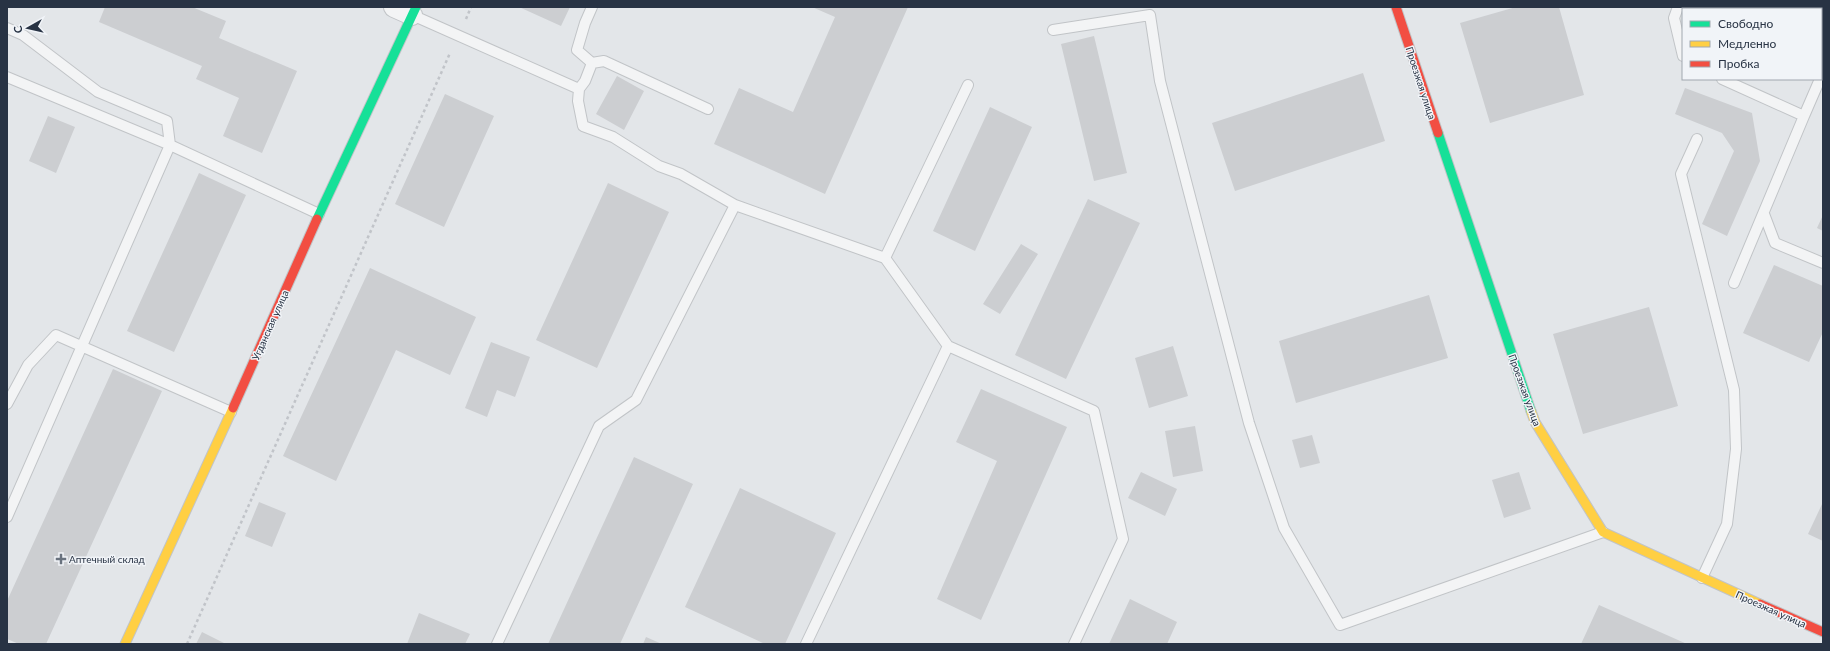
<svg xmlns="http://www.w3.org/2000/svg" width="1830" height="651" font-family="Lato,sans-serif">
<rect width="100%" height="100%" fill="#e3e6e9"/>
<path fill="#ccced1" d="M105,7H192L226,21L219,38L297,71L262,153L223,136L239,98L196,79L202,66L99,22Z
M519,7H570L561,26Z
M812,7H908L825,194L714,144L739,88L793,112L835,17Z
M1516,7H1559L1584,95L1490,123L1460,23Z
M1713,7H1816L1815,9H1712Z
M1094,36L1127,173L1094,181L1061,44Z
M1363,73L1385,141L1235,191L1212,123Z
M617,76L644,91L624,130L596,114Z
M1685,88L1752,113L1760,161L1727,236L1702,224L1734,151L1722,133L1675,114Z
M445,94L494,116L444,227L395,204Z
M990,107L1032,127L975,251L933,231Z
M48,116L75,127L56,173L29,161Z
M199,173L246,195L174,352L127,331Z
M608,183L669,212L597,368L536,340Z
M1088,199L1140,223L1066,379L1015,355Z
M1823,215V231L1817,228Z
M1021,244L1038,254L1000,314L983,304Z
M1774,265L1823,286V332L1809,362L1743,333Z
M370,268L476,317L450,375L396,350L336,481L283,456Z
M1429,295L1448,358L1296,403L1279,341Z
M1649,307L1678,406L1583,434L1553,334Z
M491,342L530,357L515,397L497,390L487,417L465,408Z
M1173,346L1188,396L1149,408L1135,358Z
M113,369L162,391L46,644H19L7,639V601Z
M981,389L1067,427L981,620L937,599L997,461L956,442Z
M1195,426L1203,471L1173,477L1165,431Z
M1312,435L1320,463L1300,468L1292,440Z
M634,457L693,484L620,644H548Z
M1141,472L1177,489L1165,516L1128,498Z
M1519,472L1531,509L1504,518L1492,480Z
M740,488L836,533L785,644H765L685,607Z
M259,502L286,513L272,547L245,536Z
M1823,502V541L1808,534Z
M1130,599L1177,622L1167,644H1109Z
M1599,605L1687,644H1581Z
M419,613L470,634L465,644H407Z
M202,632L226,644H196Z
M646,637L662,644H643Z"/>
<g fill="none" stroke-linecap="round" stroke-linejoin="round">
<defs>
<path id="lane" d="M1678,7L1674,18L1683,56
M412,15L579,89L585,81L592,63L604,61L708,109
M7,28L23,35L98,92L167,121L170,145L319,214
M1053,30L1150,15L1160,81L1249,423L1284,528L1340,625L1603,532
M592,63L577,50L585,23L592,7
M7,77L170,145L7,517
M1722,79L1804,116L1820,79
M579,89L578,101L583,126L613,137L659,166L681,174L735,205
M1697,139L1681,174L1734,390L1736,449L1727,524L1702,578
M1764,214L1775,243L1823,263
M885,258L968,85
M1734,283L1804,116
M7,404L28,365L56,335L231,412
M497,644L599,426L636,400L735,205L885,258L948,346L1094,411L1123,539L1074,644
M806,644L948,346"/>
<path id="street" d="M394,7L412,15"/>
<path id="fast" d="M1438,133L1531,411
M317,219L416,7"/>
<path id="slow" d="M1531,411L1535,422L1603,532L1760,604
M125,644L233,408"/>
<path id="jam" d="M1396,7L1438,133
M233,408L317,219
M1760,604L1823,632"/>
</defs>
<use href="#lane" stroke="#c1c4c7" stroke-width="12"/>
<use href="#street" stroke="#c1c4c7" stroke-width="22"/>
<use href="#fast" stroke="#c1c4c7" stroke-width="11"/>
<use href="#slow" stroke="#c1c4c7" stroke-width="11"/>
<use href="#jam" stroke="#c1c4c7" stroke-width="11"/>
<path stroke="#c1c4c9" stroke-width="2.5" stroke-dasharray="3 3" stroke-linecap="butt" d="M466,19L471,7
M187,644L450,53"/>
<use href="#lane" stroke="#f3f4f5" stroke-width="10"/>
<use href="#street" stroke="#f3f4f5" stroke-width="20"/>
<use href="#fast" stroke="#16e098" stroke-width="9"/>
<use href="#slow" stroke="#ffcf43" stroke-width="9"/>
<use href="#jam" stroke="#f24e42" stroke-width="9"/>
</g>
<path fill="#69727e" stroke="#f1f4f8" stroke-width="1.5" d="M59 553h4v4h4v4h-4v4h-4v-4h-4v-4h4z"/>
<g text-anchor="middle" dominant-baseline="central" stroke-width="3" stroke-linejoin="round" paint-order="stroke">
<g font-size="10" fill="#283344" stroke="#f1f4f8">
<text transform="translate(1421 83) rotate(72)">Проезжая улица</text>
<text transform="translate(270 325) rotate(-66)">Угданская улица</text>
<text transform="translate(1525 390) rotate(70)">Проезжая улица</text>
<text transform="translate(1771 609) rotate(24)">Проезжая улица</text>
</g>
<g font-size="10" fill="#283344" stroke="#f1f4f8" text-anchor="start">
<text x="69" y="559">Аптечный склад</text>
</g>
</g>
<rect width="1830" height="651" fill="none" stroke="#283344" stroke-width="16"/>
<rect x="1682" y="8" width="140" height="72" fill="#f1f4f8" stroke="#a1a7b0"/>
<rect x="1690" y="21" width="20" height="6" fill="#16e098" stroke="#a1a7b0"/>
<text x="1718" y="28" font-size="12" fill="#283344">Свободно</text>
<rect x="1690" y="41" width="20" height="6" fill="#ffcf43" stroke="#a1a7b0"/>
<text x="1718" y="48" font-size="12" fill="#283344">Медленно</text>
<rect x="1690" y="61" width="20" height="6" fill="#f24e42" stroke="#a1a7b0"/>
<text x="1718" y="68" font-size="12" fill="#283344">Пробка</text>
<g transform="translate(28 28) rotate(262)" stroke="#f1f4f8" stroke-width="3" paint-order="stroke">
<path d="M0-3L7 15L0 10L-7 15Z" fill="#283344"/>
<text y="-6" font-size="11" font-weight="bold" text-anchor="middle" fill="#283344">С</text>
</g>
</svg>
